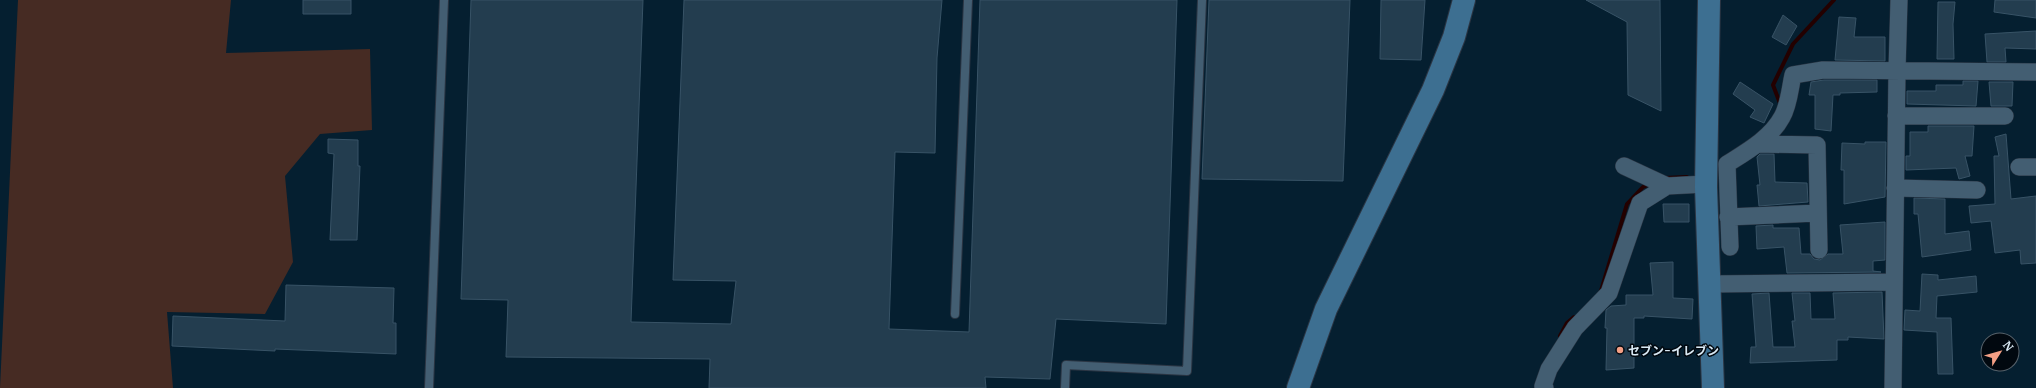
<svg xmlns="http://www.w3.org/2000/svg" width="2036" height="388" font-family="Merriweather,'Noto Sans JP',serif">
<rect width="100%" height="100%" fill="#051f30"/>
<path fill="#462b23" d="M18,0H231L226,53L370,49L372,130L320,134L285,176L293,262L265,314L167,312L173,388H0Z"/>
<g fill="none" stroke-linecap="round" stroke-linejoin="round">
<path stroke="#230000" stroke-width="4" d="M1781,106L1773,85L1793,44L1834,0
M1664,178L1687,177
M1600,294L1627,204L1643,187L1650,184
M1560,336L1567,323L1574,317"/>
</g>
<path fill="#233d4f" stroke="#385366" d="M303,0H351V14H303Z
M471,0H643L631,322L731,324L736,281L673,280L684,0H942L937,58L935,153L895,152L889,329L969,332L980,0H1177L1166,324L1056,319L1050,379L985,377L986,388H709L710,359L506,357L508,300L461,299Z
M1209,0H1350L1343,181L1202,179Z
M1381,0H1425L1421,60L1380,59Z
M1586,0H1660L1661,111L1628,95L1627,22Z
M1995,0H2036V18L1994,12Z
M1938,2H1955L1953,24L1954,59H1937Z
M1783,15L1797,26L1786,45L1772,37Z
M1839,17L1856,18L1854,37H1885V61L1835,60Z
M2036,31V49L2005,48L2006,62H1987L1985,34Z
M1824,80H1877V92L1840,93V95H1833L1831,131L1815,129V95H1809L1811,82Z
M1963,81H1978L1976,106L1907,104V91H1936V85H1963Z
M1740,82L1773,104L1764,123L1750,117L1755,110L1733,94Z
M1989,82H2013L2012,106H1991Z
M1928,126H1974L1972,156H1965L1970,176L1959,179L1956,168L1906,170V156H1910V132H1928Z
M2006,134L2011,199L2036,196V263L2021,264L2020,250L1995,253L1991,221L1971,223L1969,206L1995,204L1994,156H1999L1995,137Z
M328,139L358,140V166H360L357,240H330L334,154L328,153Z
M1865,142H1886L1885,197L1844,204V170H1841L1842,143L1865,144Z
M1760,154H1774L1775,182L1807,183L1808,202L1759,206L1757,185H1760L1757,157Z
M1914,198L1945,199V234L1969,231L1971,250L1922,257L1918,214H1914Z
M1663,204H1689V222H1664Z
M1885,222V260L1873,261V271L1881,272L1787,273L1784,247L1757,249L1756,226L1773,225V228H1799L1801,254H1810L1814,259L1820,260L1828,254H1843L1840,225Z
M1673,262V298L1693,299L1692,319L1644,316V318H1634V368L1606,370L1607,328H1605L1606,310L1611,306L1626,305V295H1653L1650,263Z
M1922,274L1938,275V280L1976,276L1977,292L1937,296L1936,318H1951L1953,374H1938L1937,332L1904,330L1905,310L1920,311Z
M286,285L394,288L393,323H396V354L275,349V351L172,346L173,316L285,321Z
M1882,292L1884,339L1848,337V340H1837V360L1750,363L1751,347H1756L1752,294L1769,293L1773,347H1795L1792,321H1795L1792,293H1810L1811,319H1835L1833,293Z"/>
<g fill="none" stroke-linecap="round" stroke-linejoin="round">
<defs>
<path id="lane" d="M955,314L968,0
M429,388L444,0
M1065,388L1066,365L1187,371L1202,0"/>
<path id="street" d="M1896,116H2005
M1757,144L1817,145L1819,250
M1624,166L1667,186
M2019,167H2036
M1895,188L1977,190
M1728,217L1817,213
M1730,247L1727,164C1746,152 1771,138 1782,117C1789,105 1790,88 1793,75L1823,70L2036,72
M1710,284L1894,282
M1545,388L1543,386L1549,369L1575,328L1609,293L1640,203L1667,186L1706,184
M1893,388L1897,70L1899,0"/>
<path id="secondary" d="M1709,0L1706,187L1713,388
M1298,388L1326,309L1433,90L1454,37L1464,0"/>
</defs>
<use href="#lane" stroke="#2b3543" stroke-width="10"/>
<use href="#street" stroke="#2b3543" stroke-width="18"/>
<use href="#secondary" stroke="#2b3543" stroke-width="24"/>
<use href="#lane" stroke="#435e72" stroke-width="8"/>
<use href="#street" stroke="#435e72" stroke-width="17"/>
<use href="#secondary" stroke="#3d6f91" stroke-width="22"/>
</g>
<circle fill="#f39f85" stroke="#01080f" stroke-width="1.5" cx="1620" cy="350" r="4"/>
<g text-anchor="middle" dominant-baseline="central" stroke-width="3" stroke-linejoin="round" paint-order="stroke">
<g font-size="12" font-weight="bold" fill="#d9e9f4" stroke="#01080f" text-anchor="start">
<text x="1628" y="350">セブン-イレブン</text>
</g>
</g>
<g transform="translate(2000 352) rotate(53)"><circle r="19" fill="#01080f" stroke="#57626b"/>
<path d="M0-3L7 15L0 10L-7 15Z" fill="#f39f85"/>
<text y="-6" font-size="11" font-weight="bold" text-anchor="middle" fill="#d9e9f4">N</text>
</g>
</svg>
